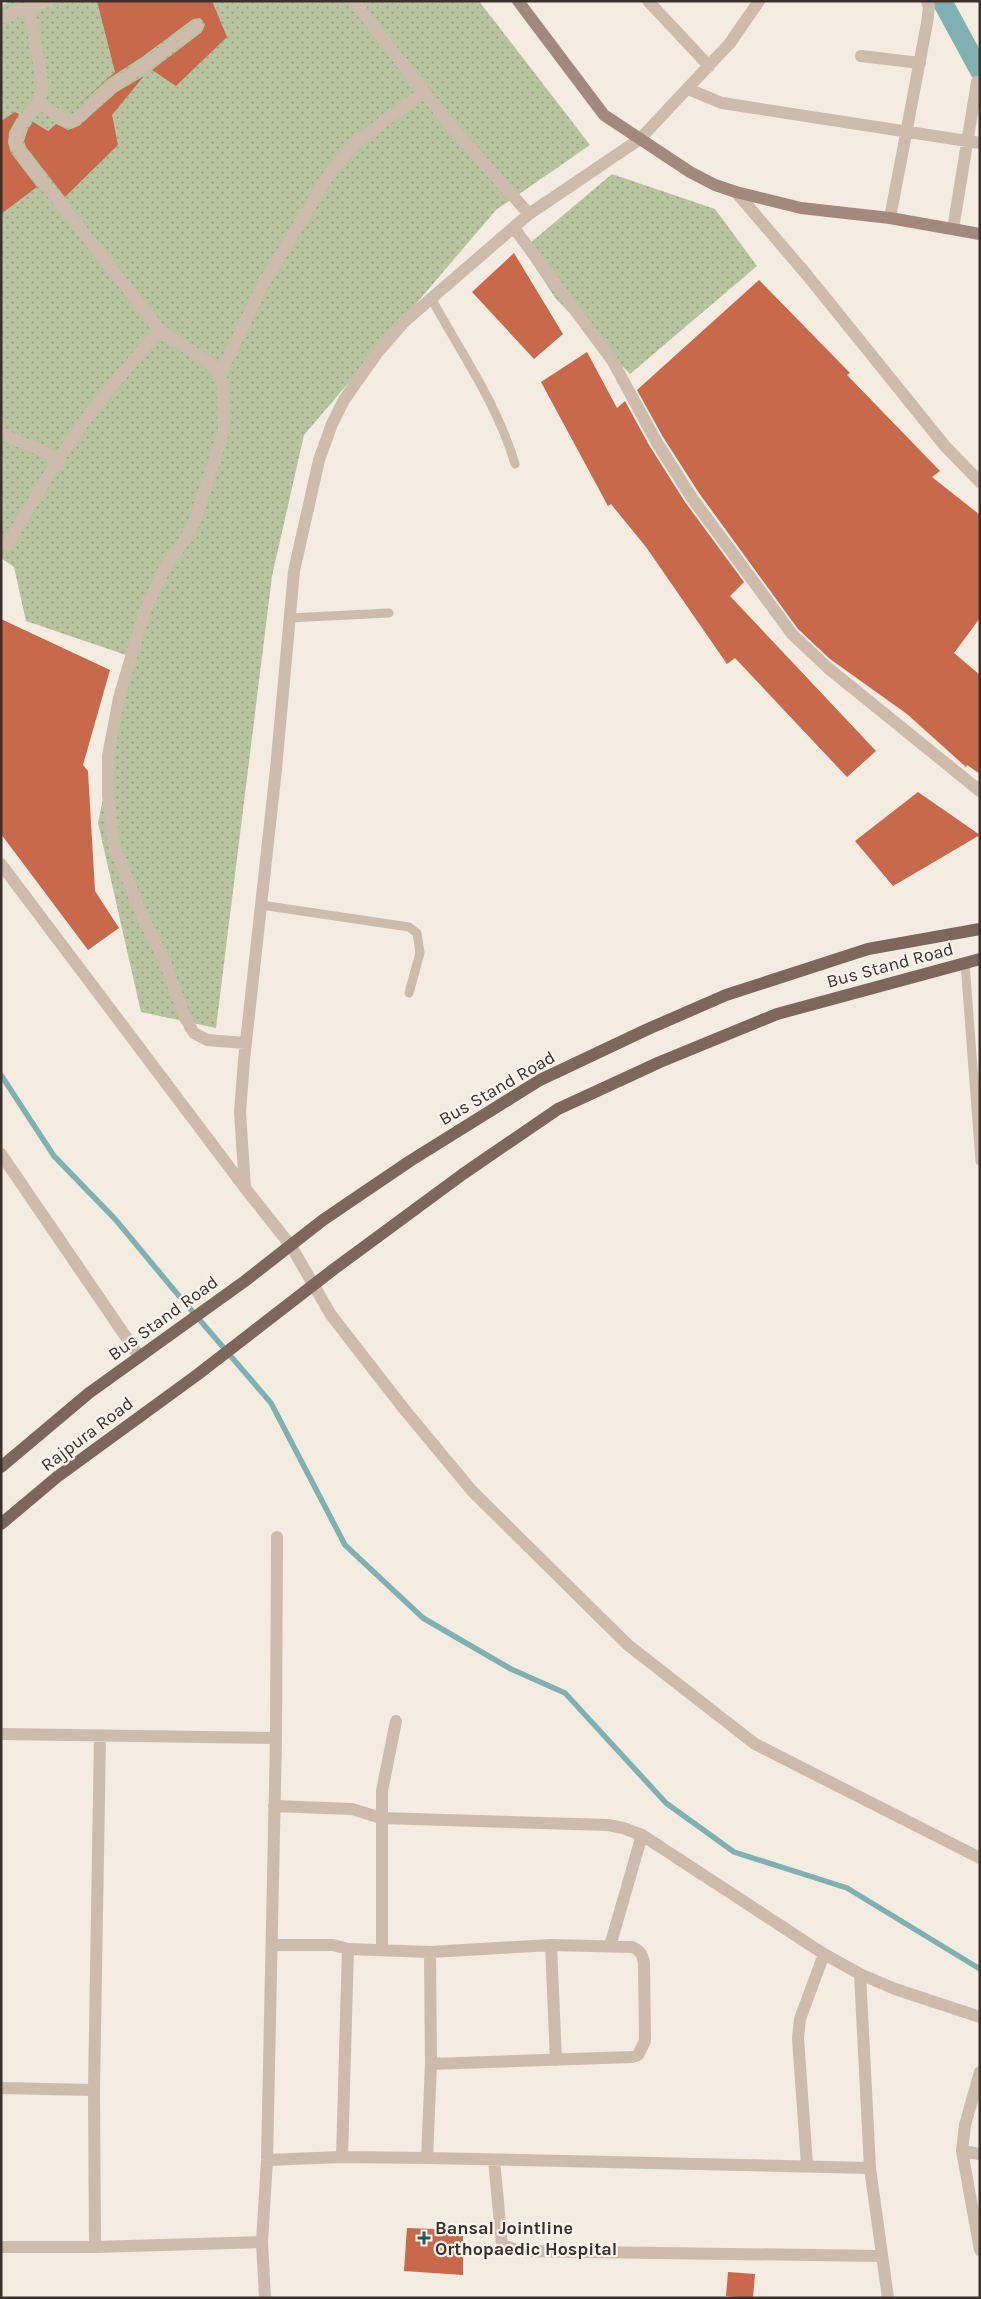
<svg xmlns="http://www.w3.org/2000/svg" width="981" height="2299" font-family="Karla,sans-serif">
<defs>
<pattern id="grass-dots" width="8" height="8" patternUnits="userSpaceOnUse" patternTransform="scale(1.25)"><rect width="8" height="8" fill="#b8c4a0"/><path d="M2 2h.1M6 6h.1" fill="none" stroke="#97a083" stroke-width="1.8" stroke-linecap="round"/></pattern>
</defs>
<rect width="100%" height="100%" fill="#f4ebe1"/>
<path fill="url(#grass-dots)" d="M6,1H479L590,145L496,210L304,435L272,576L216,1028L141,1012L98,823L132,657L26,621L14,567L1,558V5L7,3Z
M612,174L715,209L757,266L630,374L556,299L523,249Z"/>
<g fill="none" stroke-linecap="round" stroke-linejoin="round">
<path stroke="#7fb0b2" stroke-width="5.5" d="M1,1075L54,1156L115,1219L174,1290L271,1403L345,1545L423,1618L511,1669L565,1693L666,1803L734,1852L847,1888L980,1969"/>
<path stroke="#7fb0b2" stroke-width="20" d="M942,1L980,71"/>
</g>
<path fill="#c8694b" d="M97,1H212L227,37L176,86L152,70L202,32L205,25L203,21L200,18L193,19L142,57L108,79L69,113L115,72Z
M144,76L112,115L118,145L65,197L26,147L24,141L28,129L33,122L48,131L56,124L68,130L79,126L117,92Z
M15,112L19,114L9,132L8,143L11,153L37,187L1,214V121Z
M514,253L563,334L534,359L472,292Z
M759,280L850,373L847,375L940,471L932,477L980,515V618L954,653L980,675V774L967,765L966,767L907,714L830,659L798,629L699,493L663,437L637,390Z
M587,352L617,408L625,401L649,445L685,502L744,582L730,596L876,751L847,777L735,658L727,664L646,547L611,504L608,506L541,382Z
M1,619L110,670L83,765L88,771L95,891L119,928L88,950L1,834Z
M918,792L980,835L893,886L855,841Z
M407,2228L463,2230V2275L404,2271Z
M728,2272L755,2274L753,2298L726,2296Z"/>
<g fill="none" stroke-linecap="round" stroke-linejoin="round">
<path stroke="#cdbbac" stroke-width="9" d="M431,298C461,353 497,403 515,464
M289,618L389,613
M261,905L409,927L417,933L420,953L409,993
M965,963L980,1161"/>
<path stroke="#cdbbac" stroke-width="12" d="M354,1L449,124L529,214
M648,1L709,66
M29,8L43,86C42,112 6,124 19,151L160,330L208,362L216,368L223,383L224,430L196,517L188,535L164,569L144,613L119,698L108,756V795L114,845L141,913L165,962L185,1018L194,1033L207,1040L245,1043
M1,17L48,1
M861,56L920,63
M688,89L722,103L980,143
M39,103L68,122L76,119L86,111L112,86L147,64L197,26
M736,192L807,275L945,446L980,482
M890,218L927,23L929,7L927,1
M514,228L612,360L656,441L692,498L792,634L828,668L980,791
M953,229L977,82
M220,375L261,288L331,171L355,143L424,92
M1,434L41,450L59,460
M8,544C34,499 60,454 91,412C113,384 136,357 160,330
M1,864L245,1188L291,1246L331,1315L404,1409L473,1492L628,1645L755,1744L980,1858
M1,1154L139,1356
M245,1188L240,1112L244,1060L276,769L294,571L319,460L332,424L344,400L377,353L404,322L529,214L640,139L730,43L759,1
M1,1734L276,1738L267,2160L262,2242L265,2298
M276,1738L277,1537
M274,1806L352,1809L381,1818L608,1825L623,1828L642,1835L824,1954L860,1974L895,1989L980,2017
M272,1945H333L348,1949L430,1952L551,1945L632,1947C640,1950 643,1955 644,1963L645,2041L638,2055L632,2057L431,2064L427,2158
M551,1945L556,2060
M610,1946L642,1835
M382,1950V1791L396,1721
M430,1952L431,2064
M860,1974L870,2168L888,2298
M980,2072L965,2125L962,2151L980,2250
M1,2088L94,2090
M962,2151L980,2154
M342,2157L348,1949
M267,2160L342,2157L427,2158L870,2168
M494,2160L502,2245L520,2251L881,2256
M807,2165L798,2038L800,2019L824,1954
M1,2247H95L262,2242
M95,2247L94,2090L100,1736"/>
<path stroke="#a18a7d" stroke-width="12" d="M518,1L604,115L690,172L715,185L736,192L801,208L890,218L980,234"/>
<path stroke="#7d675c" stroke-width="12" d="M1,1467L89,1393L245,1281L323,1220L410,1161L540,1080L648,1029L726,995L868,949L980,929
M1,1524L57,1477L197,1375L334,1269L463,1174L558,1109L660,1062L777,1014L980,959"/>
</g>
<path fill="#1f5a5e" stroke="#fbf5ee" stroke-width="2" d="M421.5 2230.5h5v5h5v5h-5v5h-5v-5h-5v-5h5z"/>
<g text-anchor="middle" dominant-baseline="central" stroke-width="4.5" stroke-linejoin="round" paint-order="stroke">
<g font-size="18" fill="#3b302b" stroke="#fbf5ee">
<text transform="translate(890 965) rotate(-15)">Bus Stand Road</text>
<text transform="translate(497 1088) rotate(-30)">Bus Stand Road</text>
<text transform="translate(163 1318) rotate(-36)">Bus Stand Road</text>
<text transform="translate(87 1434) rotate(-37)">Rajpura Road</text>
</g>
<g font-size="18" font-weight="bold" fill="#3b302b" stroke="#fbf5ee" text-anchor="start">
<text x="435" y="2228">Bansal Jointline<tspan x="435" dy="21">Orthopaedic Hospital</tspan></text>
</g>
</g>
<rect width="981" height="2299" fill="none" stroke="#3b302b" stroke-width="5"/>
</svg>
